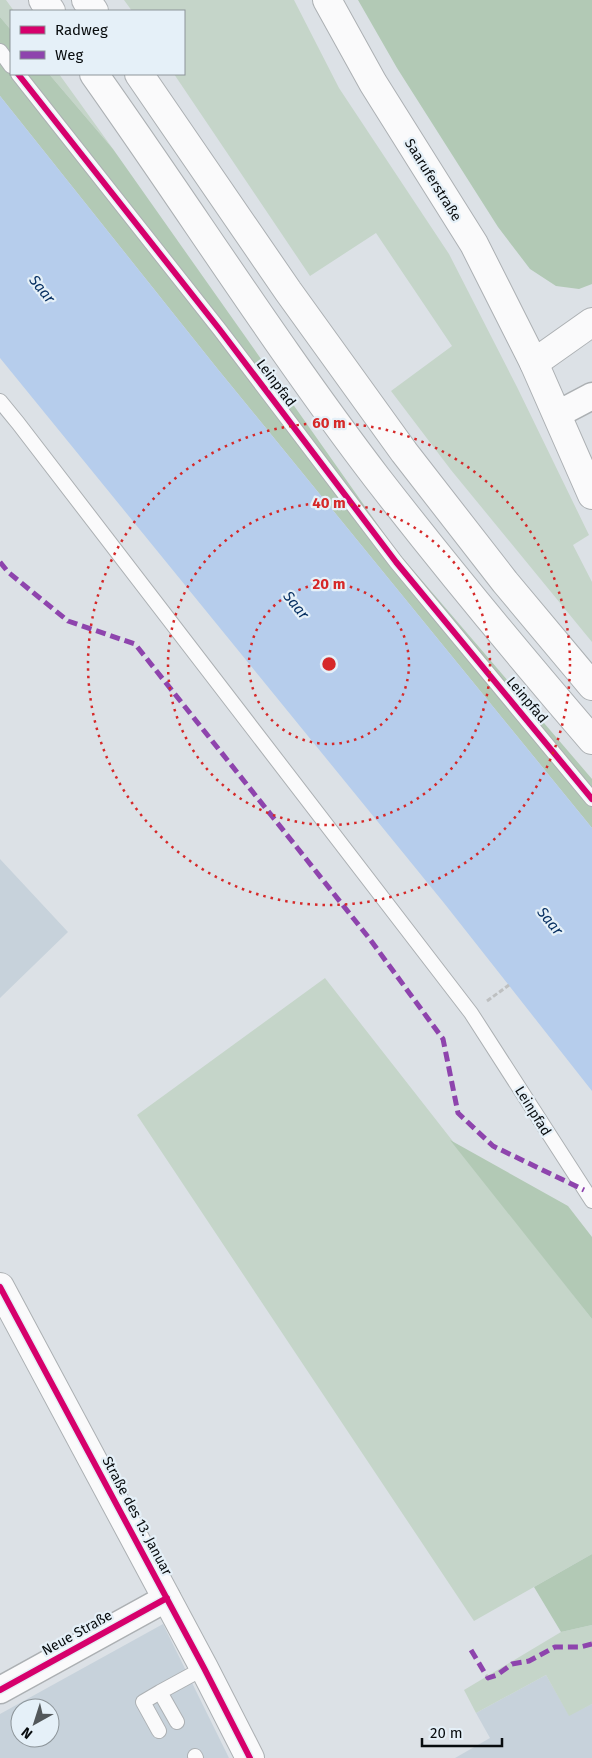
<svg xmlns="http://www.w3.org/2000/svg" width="592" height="1758" font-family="'Fira Sans',sans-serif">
<rect width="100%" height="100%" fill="#dce1e6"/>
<path fill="#c7d2db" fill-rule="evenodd" d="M0,859L68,932L0,998Z
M163,1624L229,1758H0V1714ZM20,1708H50V1738H20Z
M546,1675L569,1715L592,1704V1758H455L490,1738L476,1713Z"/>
<path fill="#c5d5c9" d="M0,0H6L14,11H11V30L0,17Z
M124,0H294L339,88L449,254L517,387L589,535L573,545L592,582V642L451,470L391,391L452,346L376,233L310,276L174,74H184V11H132Z
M49,74H59L113,149Z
M325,978L592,1319V1554L474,1621L137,1115Z
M592,1625V1704L569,1716L546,1675L476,1713L464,1690L561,1632Z"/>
<path fill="#b2c9b5" d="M358,0H592V284L579,289L556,286L530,269L498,227L397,68Z
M0,17L11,30V74H49L113,149L395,549L592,779V828L216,367L0,96Z
M450,1140L568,1206L592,1237V1319Z
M592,1554V1625L561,1632L534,1587Z"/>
<path fill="#b6cdec" d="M0,96L216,367L592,828V1091L444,903L0,358Z"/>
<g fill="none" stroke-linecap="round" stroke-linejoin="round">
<defs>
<path id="service" d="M0,51L11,66
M18,74L220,330L396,562L592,799
M0,401L18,423L471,1013L592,1201
M177,1722L160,1692L204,1668
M159,1731L143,1702L160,1692
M195,1756L196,1758"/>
<path id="minor" d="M558,414L592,396
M0,1690L167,1598"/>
<path id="tertiary" d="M534,363L592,495"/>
<path id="secondary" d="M327,0L373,83L474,244L534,363L592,322"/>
<path id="primary" d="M0,1287L204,1668L250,1758"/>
<path id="motorway" d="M43,0L51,11
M86,0L94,11
M94,74C189,208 277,347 377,478C446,567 518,654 592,740
M139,74L288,291L404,452L505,582L592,686"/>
</defs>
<use href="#service" stroke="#acb0b3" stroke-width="16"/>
<use href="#minor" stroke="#acb0b3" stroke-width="29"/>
<use href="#tertiary" stroke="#acb0b3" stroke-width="30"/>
<use href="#secondary" stroke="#acb0b3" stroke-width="30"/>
<use href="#primary" stroke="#acb0b3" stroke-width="30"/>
<use href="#motorway" stroke="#acb0b3" stroke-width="30"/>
<path stroke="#bec0c1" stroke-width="3" stroke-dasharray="5 2.5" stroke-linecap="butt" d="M487,1001L509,985
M486,1675L487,1676"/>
<use href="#service" stroke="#fafafb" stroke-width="14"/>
<use href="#minor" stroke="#fafafb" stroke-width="26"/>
<use href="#tertiary" stroke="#fafafb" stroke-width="28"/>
<use href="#secondary" stroke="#fafafb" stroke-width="28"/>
<use href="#primary" stroke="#fafafb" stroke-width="28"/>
<use href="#motorway" stroke="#fafafb" stroke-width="28"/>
<path stroke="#8e44ad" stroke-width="5" stroke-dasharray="10 5" stroke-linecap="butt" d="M0,562L8,572L68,621L135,644L369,938L443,1039L458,1113L493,1146L584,1190
M471,1650L486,1675
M487,1676L488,1678L497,1675L512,1664L529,1661L555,1647H580L592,1644"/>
<defs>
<path id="cycleway" d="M18,74L220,330L396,562L592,799
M0,1287L204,1668L250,1758
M0,1690L167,1598"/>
</defs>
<use href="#cycleway" stroke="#e5f0f8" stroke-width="9"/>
<use href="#cycleway" stroke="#d6006c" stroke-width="6"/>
</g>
<g fill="none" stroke="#d62828" stroke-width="2.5" stroke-dasharray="2.5 5">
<circle cx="329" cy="664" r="80"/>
<circle cx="329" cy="664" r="161"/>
<circle cx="329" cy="664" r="241"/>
</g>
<g text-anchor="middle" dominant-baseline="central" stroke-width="4.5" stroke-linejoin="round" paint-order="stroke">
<g font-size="14" fill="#080c0e" stroke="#e5f0f8">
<text transform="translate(433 180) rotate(58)">Saaruferstraße</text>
<text transform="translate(276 383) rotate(53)">Leinpfad</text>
<text transform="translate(527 700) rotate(50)">Leinpfad</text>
<text transform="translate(533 1111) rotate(58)">Leinpfad</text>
<text transform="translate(137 1516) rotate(62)">Straße des 13. Januar</text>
<text transform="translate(77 1633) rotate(-29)">Neue Straße</text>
</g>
<g font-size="15" font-style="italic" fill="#052e60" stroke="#e5f0f8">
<text transform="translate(42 289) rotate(51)">Saar</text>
<text transform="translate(296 605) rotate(51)">Saar</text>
<text transform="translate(550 921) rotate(51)">Saar</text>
</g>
</g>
<circle cx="329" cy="664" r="8" fill="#d62828" stroke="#e5f0f8" stroke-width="2.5"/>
<g font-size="15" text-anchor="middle" font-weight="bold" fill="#d62828" stroke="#e5f0f8" stroke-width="4.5" stroke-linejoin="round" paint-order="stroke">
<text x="329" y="428">60 m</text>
<text x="329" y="508">40 m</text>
<text x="329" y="589">20 m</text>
</g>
<rect x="10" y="10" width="175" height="65" fill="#e5f0f8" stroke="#8d959a"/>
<rect x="20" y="26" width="25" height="8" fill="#d6006c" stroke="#8d959a"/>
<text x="55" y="35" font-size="15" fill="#080c0e">Radweg</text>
<rect x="20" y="51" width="25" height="8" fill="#8e44ad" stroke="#8d959a"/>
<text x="55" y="60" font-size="15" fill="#080c0e">Weg</text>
<g transform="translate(35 1723) rotate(219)"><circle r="24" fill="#e5f0f8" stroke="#8d959a"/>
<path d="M0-4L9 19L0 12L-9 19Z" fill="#52575a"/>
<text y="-8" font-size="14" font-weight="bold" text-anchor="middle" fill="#080c0e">N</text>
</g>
<path d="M422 1738v8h80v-8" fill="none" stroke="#080c0e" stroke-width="2.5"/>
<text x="430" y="1738" font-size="15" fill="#080c0e" stroke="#e5f0f8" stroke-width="4" paint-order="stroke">20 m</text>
</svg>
